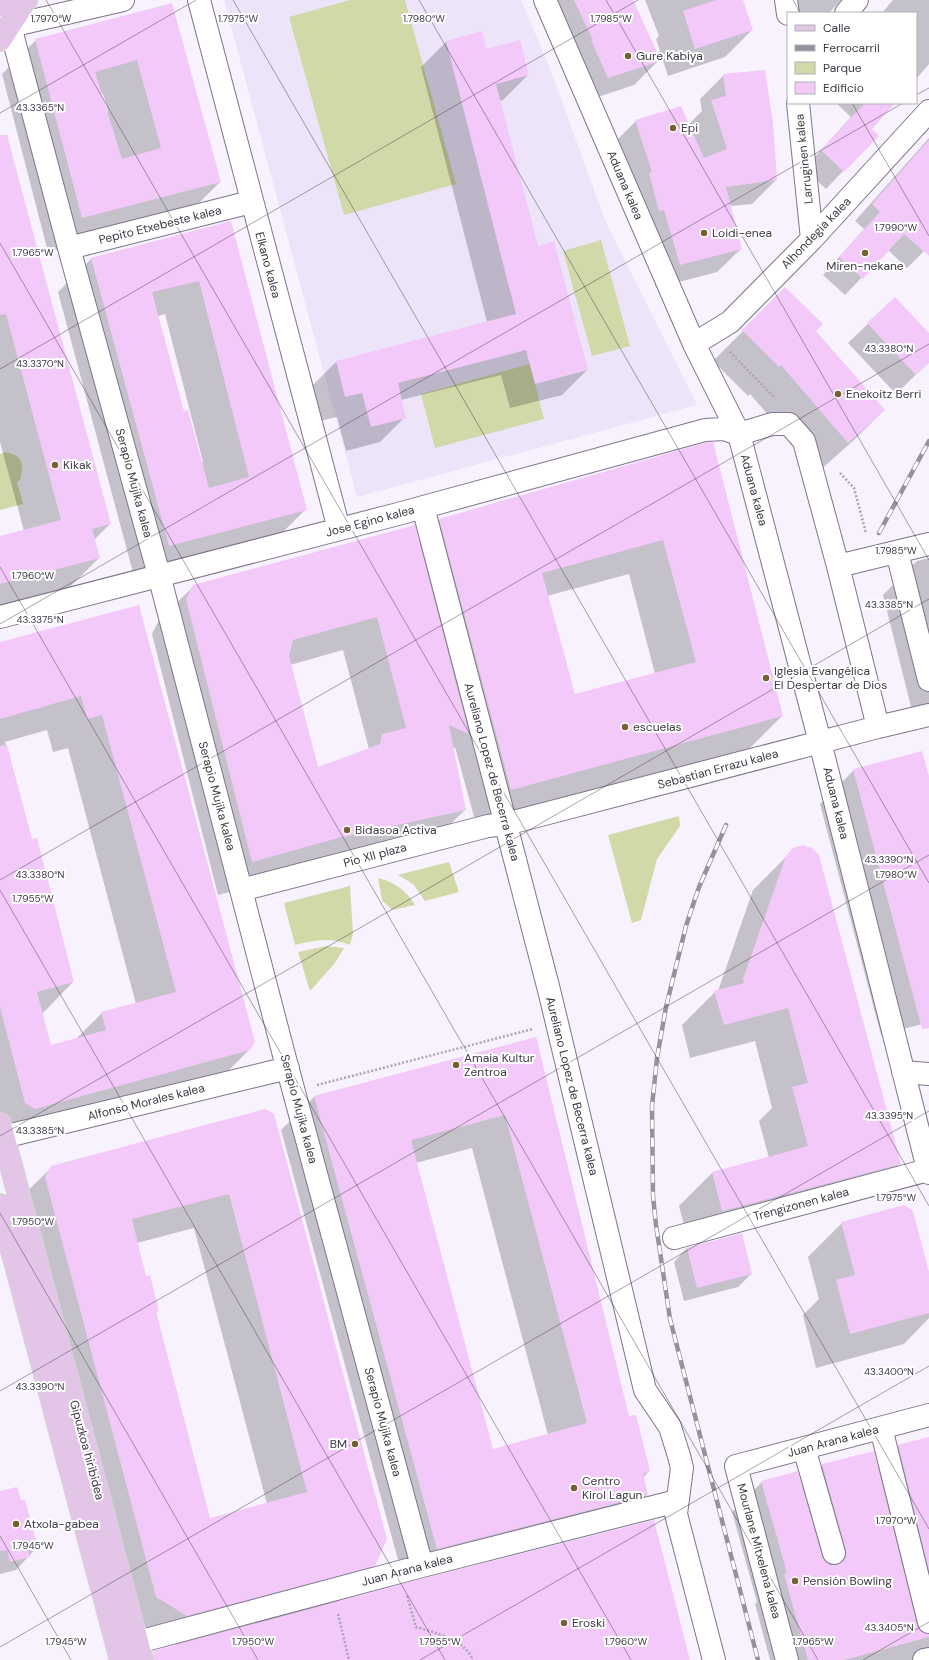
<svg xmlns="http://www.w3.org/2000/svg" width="929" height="1660" font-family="'DM Sans',sans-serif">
<rect width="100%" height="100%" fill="#f7f2fe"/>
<path fill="#ede4fa" d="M224,0H521L551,71L605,220L697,405L357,497Z"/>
<path fill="#d1d9a9" d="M350,0H405L456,184L344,215L289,17Z
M601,240L630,346L592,356L563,251Z
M530,364L544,419L435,448L421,394Z
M5,452C23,455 24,464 20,480L17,482L23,504L0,510V454Z
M679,816L680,826L657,859L641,920L632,923L608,835Z
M449,862L459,892L425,901L413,884L398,875Z
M378,878C393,881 407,891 415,905L392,910L382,900Z
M350,886L353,934L350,945C331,937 315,940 295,945L284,903Z
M326,946L344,948L335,963L310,991L298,952Z"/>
<path fill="#0003" fill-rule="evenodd" d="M538,0H631L659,60L634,85L583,102Z
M645,0H742L752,30L725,57L668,76L656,39L659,36Z
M780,0H841L829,13H788Z
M893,0H929V64L916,79V13H882Z
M172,4L220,182L186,216L48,252L2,74L36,40ZM101,94H103L108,111L106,112Z
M446,42L485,50L528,75L503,100L499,101L537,247L587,370L562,395L510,408L501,375L401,400L405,417L380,442L346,451L337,417L320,421L311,387L336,362L487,322L421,67Z
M724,75L776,180L752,204L730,206L741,249L717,272L656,288L641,233L612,145L636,121L688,125L702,111L700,99Z
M836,103H894L870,129L843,171L826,189L804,169L851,117Z
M929,138V246L907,268L888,250L845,295L823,275L864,229L855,221Z
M0,163L110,524L94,540L99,558L67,590L0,607V537L24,531L0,442Z
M230,222L306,509L272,543L135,580L58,292L92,258ZM165,314L203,462L201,463L183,412L158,316Z
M785,289L815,331L884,410L854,440L818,472L750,394L748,396L713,361Z
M895,298L929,334V362L896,394L848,343Z
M712,443L782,716L747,751L476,824L455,747L452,749L465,810L430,844L303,872L218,895L152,634L159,620L194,586L418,541L439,520L505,500ZM629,574L655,674L574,696L547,596ZM343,650L369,749L318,768L290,665Z
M929,558V707L912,711L883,595L917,561Z
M138,607L249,1050L215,1084L0,1142V643ZM47,730L53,752L68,748L136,1004L102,1013L75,1040L50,1046L42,1014L73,982L31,841L5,742Z
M854,770L929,780V1021L926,1023L881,1035L820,804Z
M794,849L900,1163L867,1197L689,1244L679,1206L712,1173L769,1158L759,1121L772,1108L755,1041L690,1058L682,1025L715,992L718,991L753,890Z
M536,1038L629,1418L649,1471L643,1478L647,1495L614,1529L404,1582L281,1130L315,1096ZM472,1148L548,1435L492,1450L416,1163Z
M265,1110L374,1565L337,1603L689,1660H160L176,1644L152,1650L122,1632L16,1202L52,1167ZM194,1228L267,1504L210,1520L156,1313L158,1311L146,1277L137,1243Z
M842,1223L929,1276V1318L904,1344L816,1368L803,1315L819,1299L808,1257Z
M741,1234L751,1274L738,1287L684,1301L674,1262L687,1248Z
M929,1438V1660H770L755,1604L757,1602L732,1512L762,1482L801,1486L822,1465L873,1452L877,1467L899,1446Z
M0,1492L37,1547L16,1570L0,1574Z"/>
<path fill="#f3c9f9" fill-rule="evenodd" d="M574,0H633L657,52V62L608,78L591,40H593Z
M716,0H743L753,30L695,49L683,11Z
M172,3L221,182L82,218L35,39ZM137,60L161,148L122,159L95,72Z
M482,31L486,49L520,40L529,75L496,84L538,246L554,241L588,370L535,384L526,350L398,383L406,418L371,427L362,393L345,397L336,361L516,314L446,41Z
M765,70L773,123L777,180L726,187L742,249L680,265L664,210L659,211L649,173L652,172L635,120L681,106L704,158L727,149L711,100L726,96L723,74Z
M865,103H895L872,129L879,136L844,172L821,150Z
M0,135H7L111,524L92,529L100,558L0,584V536L61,520L6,314L0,315Z
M929,140V256L904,234L863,279L839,257L880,212L872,204Z
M231,221L307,510L169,546L91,258ZM199,281L249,477L209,488L188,410L184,411L152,292Z
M785,287L823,324L816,331L885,410L848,443L781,365L779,367L742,330Z
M895,297L929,333V363L916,375L867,323Z
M708,442H713L783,716L511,790L439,519ZM663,540L696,662L575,694L542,573Z
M415,525L469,734L449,725L466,810L338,838L252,862L186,599L193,585ZM377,617L406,728L382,734L380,744L318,767L289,656L293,640Z
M139,605L255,1042L250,1050L35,1109L25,1103L0,1007V746L7,745L32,839L37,838L74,982L37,992L51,1045L106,1030L101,1012L176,992L102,715L87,719L81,696L0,719V642Z
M922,751L929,776V1028L922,1029L853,769Z
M803,845L812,848L819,855L901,1164L722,1211L712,1172L808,1146L792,1087L808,1083L788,1008L724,1025L714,991L744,983L743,979L786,856L793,848Z
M536,1037L629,1416L636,1415L650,1471L643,1474L648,1495L437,1549L314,1096ZM505,1115L587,1423L493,1449L411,1140Z
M265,1109L274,1114L387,1539L375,1566L187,1616L156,1597L45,1177L51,1166ZM229,1194L307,1492L210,1518L156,1312L159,1311L150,1275L146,1276L132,1219Z
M904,1205L913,1211L929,1272V1313L850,1334L836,1280L855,1275L841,1222Z
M742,1233L752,1274L697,1288L687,1248Z
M929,1437V1570L898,1445Z
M874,1451L917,1625L920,1631L929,1634V1637L844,1660H808L784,1574L787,1573L761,1481L798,1471L822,1556L826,1562L831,1565H837L843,1561L846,1556V1550L822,1464Z
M17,1487L21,1500H25L38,1548L28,1550L30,1557L10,1562L7,1550L0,1551V1491Z
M654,1520L690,1660H154L153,1651L425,1578Z"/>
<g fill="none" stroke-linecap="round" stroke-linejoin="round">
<defs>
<path id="minor" d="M123,0L10,26L69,248L159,575L284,1055L422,1566
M199,0L339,529
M545,0L694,344L739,434L820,742L929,1173
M786,0L788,14
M846,13L857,0
M798,103L812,239
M69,248L251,202
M694,344L730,322L812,239L929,111
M423,507L549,990L645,1390L670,1427L679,1456L682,1468L676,1514L714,1660
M897,552L929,680
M838,566L929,544
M0,617L398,514L705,430L724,429L739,434L772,424H789L804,441L838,566L878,727
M241,890L488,826L506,824L878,727L929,715
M903,1072L929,1074
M3,1137L288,1068
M674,1238L928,1170
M881,1428L929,1622
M804,1448L834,1553
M138,1642L422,1566L677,1501
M787,1660L736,1466L929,1415
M924,1660L929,1659"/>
<path id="major" d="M0,4L3,0
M0,40L26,0
M0,1124L142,1660
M0,1205L121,1660"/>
</defs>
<use href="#minor" stroke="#7f738d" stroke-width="24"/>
<use href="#major" stroke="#d5d3d6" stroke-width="24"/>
<path stroke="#aaa5b1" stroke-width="2.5" stroke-dasharray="2 2" stroke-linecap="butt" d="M730,352L775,398
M840,473L854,488L866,533
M317,1085L533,1029
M407,1596L416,1627C436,1633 464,1639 473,1660
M338,1614L349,1660"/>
<use href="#minor" stroke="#fff" stroke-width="22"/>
<use href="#major" stroke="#e3c5e8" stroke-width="22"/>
<defs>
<path id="rail" d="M879,533L929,441
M726,825L699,887L686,926L666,1007L657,1058L652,1106L653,1196L656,1225L670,1319L758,1660"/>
</defs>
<use href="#rail" stroke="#97919d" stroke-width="4.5"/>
<use href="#rail" stroke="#fff" stroke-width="3" stroke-dasharray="9" stroke-linecap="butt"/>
</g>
<path fill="none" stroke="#3e3844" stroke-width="1" stroke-opacity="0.45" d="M46,0L929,1529M233,0L929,1206M419,0L929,883M606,0L929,560M793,0L800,13M916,95L929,88M852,103L929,236M0,113L196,0M0,243L818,1660M0,369L638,0M0,567L631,1660M0,624L903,103M0,880L929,344M0,890L445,1660M0,1136L929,599M0,1213L258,1660M0,1391L929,855M0,1536L71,1660M0,1647L929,1111M420,1660L929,1366M863,1660L929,1622"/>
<g fill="#73612f" stroke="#fff" stroke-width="1.5">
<circle cx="628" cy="56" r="4"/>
<circle cx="673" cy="128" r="4"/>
<circle cx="704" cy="233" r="4"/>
<circle cx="865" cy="253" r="4"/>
<circle cx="838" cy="394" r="4"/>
<circle cx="55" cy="465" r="4"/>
<circle cx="766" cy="678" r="4"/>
<circle cx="625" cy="727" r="4"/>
<circle cx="347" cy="830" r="4"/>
<circle cx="456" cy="1065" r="4"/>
<circle cx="355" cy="1444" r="4"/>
<circle cx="574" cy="1488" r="4"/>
<circle cx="16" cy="1524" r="4"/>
<circle cx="795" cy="1581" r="4"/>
<circle cx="564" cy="1623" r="4"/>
</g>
<g text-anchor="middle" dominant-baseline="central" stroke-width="4" stroke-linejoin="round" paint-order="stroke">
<g font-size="12" fill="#3e3844" stroke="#fff" text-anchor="start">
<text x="636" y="56">Gure Kabiya</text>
<text x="681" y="128">Epi</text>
<text x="712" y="233">Loidi-enea</text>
<text x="865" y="266" text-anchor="middle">Miren-nekane</text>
<text x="846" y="394">Enekoitz Berri</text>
<text x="63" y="465">Kikak</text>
<text x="774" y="671">Iglesia Evangélica<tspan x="774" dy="14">El Despertar de Dios</tspan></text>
<text x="633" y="727">escuelas</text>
<text x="355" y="830">Bidasoa Activa</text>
<text x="464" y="1058">Amaia Kultur<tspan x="464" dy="14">Zentroa</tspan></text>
<text x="347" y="1444" text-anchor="end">BM</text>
<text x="582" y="1481">Centro<tspan x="582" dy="14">Kirol Lagun</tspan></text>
<text x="24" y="1524">Atxola-gabea</text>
<text x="803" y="1581">Pensión Bowling</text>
<text x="572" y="1623">Eroski</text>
</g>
<g font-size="12" fill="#3e3844" stroke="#fff">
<text transform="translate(804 159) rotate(-96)">Larruginen kalea</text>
<text transform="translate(625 185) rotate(67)">Aduana kalea</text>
<text transform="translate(160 225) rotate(-14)">Pepito Etxebeste kalea</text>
<text transform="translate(816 233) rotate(-46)">Alhondegia kalea</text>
<text transform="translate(268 265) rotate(75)">Elkano kalea</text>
<text transform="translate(134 483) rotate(75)">Serapio Mujika kalea</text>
<text transform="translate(754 490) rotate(75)">Aduana kalea</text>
<text transform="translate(370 521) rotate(-15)">Jose Egino kalea</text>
<text transform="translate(718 769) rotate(-15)">Sebastian Errazu kalea</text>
<text transform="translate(492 772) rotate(75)">Aureliano Lopez de Becerra kalea</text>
<text transform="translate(217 796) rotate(75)">Serapio Mujika kalea</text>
<text transform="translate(836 803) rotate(76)">Aduana kalea</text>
<text transform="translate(375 855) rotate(-15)">Pio XII plaza</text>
<text transform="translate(572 1086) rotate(76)">Aureliano Lopez de Becerra kalea</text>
<text transform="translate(146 1102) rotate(-14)">Alfonso Morales kalea</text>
<text transform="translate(299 1109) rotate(75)">Serapio Mujika kalea</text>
<text transform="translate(801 1204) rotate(-15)">Trengizonen kalea</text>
<text transform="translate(383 1422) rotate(75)">Serapio Mujika kalea</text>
<text transform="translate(833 1441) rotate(-15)">Juan Arana kalea</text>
<text transform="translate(87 1450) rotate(75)">Gipuzkoa hiribidea</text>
<text transform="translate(759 1551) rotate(75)">Mourlane Mitxelena kalea</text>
<text transform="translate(407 1570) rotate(-15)">Juan Arana kalea</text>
</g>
</g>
<g font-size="10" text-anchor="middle" fill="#3e3844" stroke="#fff" stroke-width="4" stroke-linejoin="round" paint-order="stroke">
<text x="238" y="22">1.7975°W</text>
<text x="51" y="22">1.7970°W</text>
<text x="424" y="22">1.7980°W</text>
<text x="611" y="22">1.7985°W</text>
<text x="40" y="111">43.3365°N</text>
<text x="896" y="231">1.7990°W</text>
<text x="33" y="256">1.7965°W</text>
<text x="889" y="352">43.3380°N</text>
<text x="40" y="367">43.3370°N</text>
<text x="896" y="554">1.7985°W</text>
<text x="33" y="579">1.7960°W</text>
<text x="889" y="608">43.3385°N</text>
<text x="40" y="623">43.3375°N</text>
<text x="889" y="863">43.3390°N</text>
<text x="896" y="878">1.7980°W</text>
<text x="40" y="878">43.3380°N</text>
<text x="33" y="902">1.7955°W</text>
<text x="889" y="1119">43.3395°N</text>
<text x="40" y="1134">43.3385°N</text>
<text x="896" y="1201">1.7975°W</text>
<text x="33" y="1225">1.7950°W</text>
<text x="889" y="1375">43.3400°N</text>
<text x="40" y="1390">43.3390°N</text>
<text x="896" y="1524">1.7970°W</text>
<text x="33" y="1549">1.7945°W</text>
<text x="889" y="1631">43.3405°N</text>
<text x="66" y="1645">1.7945°W</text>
<text x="253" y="1645">1.7950°W</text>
<text x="440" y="1645">1.7955°W</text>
<text x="626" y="1645">1.7960°W</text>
<text x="813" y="1645">1.7965°W</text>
</g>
<rect x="787" y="12" width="130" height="92" fill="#ffffff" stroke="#b2afb4"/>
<rect x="795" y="25" width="20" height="6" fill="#e3c5e8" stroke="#b2afb4"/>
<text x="823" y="32" font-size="12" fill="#3e3844">Calle</text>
<rect x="795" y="45" width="20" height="6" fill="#97919d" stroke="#b2afb4"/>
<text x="823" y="52" font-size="12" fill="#3e3844">Ferrocarril</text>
<rect x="795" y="62" width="20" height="12" fill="#d1d9a9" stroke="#b2afb4"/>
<text x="823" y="72" font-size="12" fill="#3e3844">Parque</text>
<rect x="795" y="82" width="20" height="12" fill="#f3c9f9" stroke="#b2afb4"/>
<text x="823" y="92" font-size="12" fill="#3e3844">Edificio</text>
</svg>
